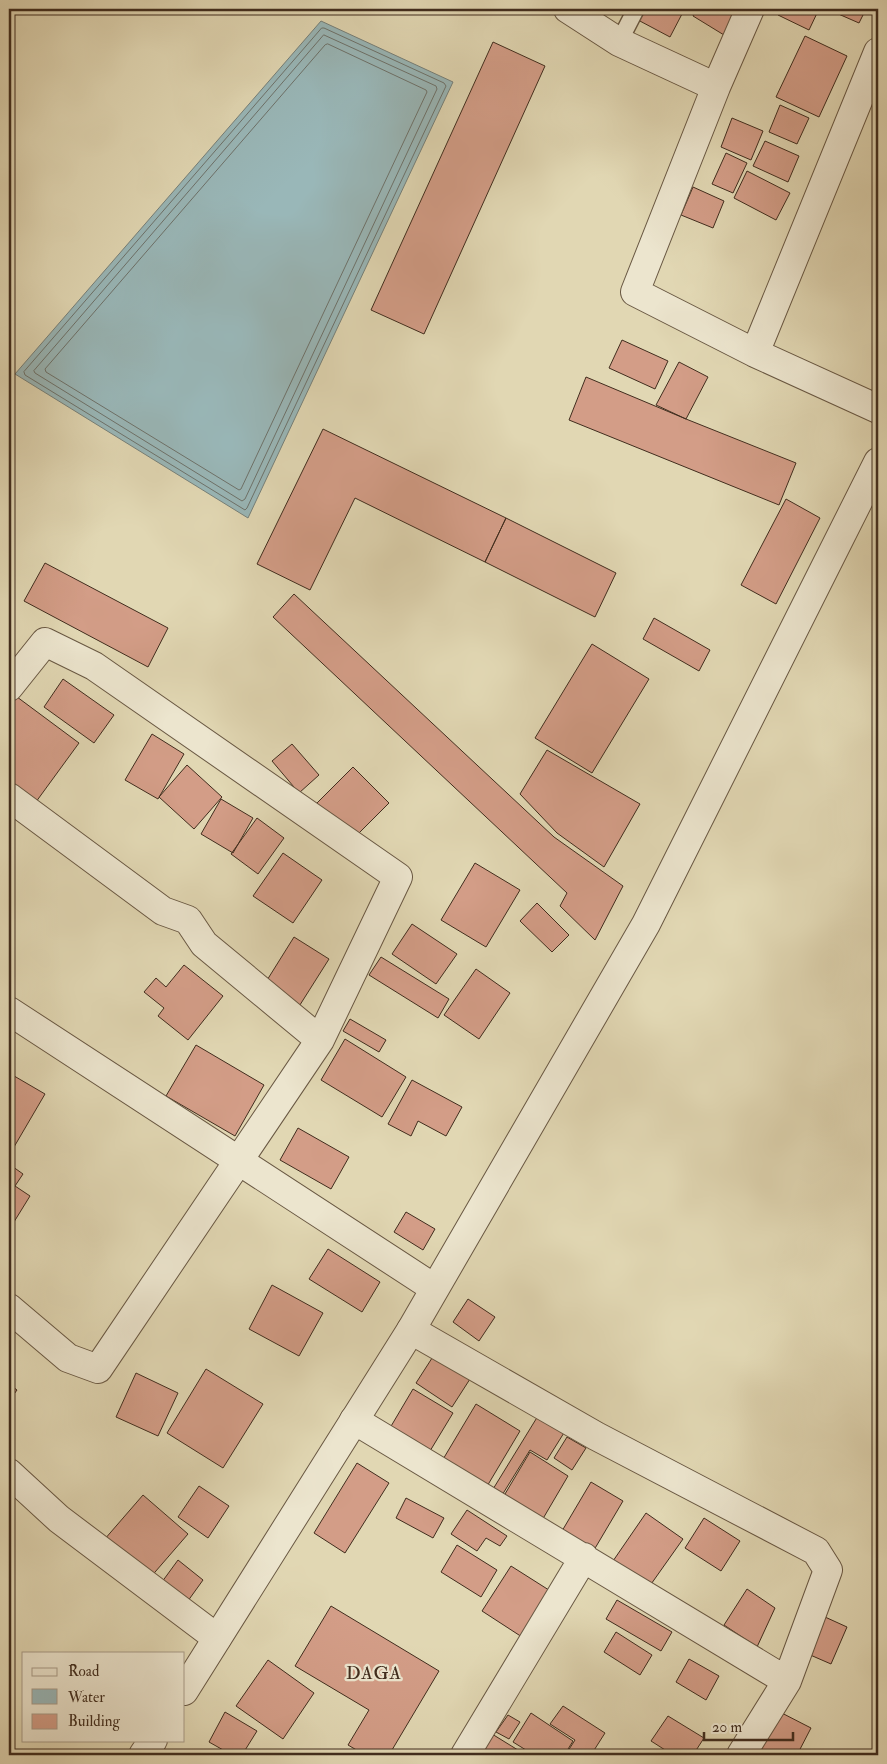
<svg xmlns="http://www.w3.org/2000/svg" width="887" height="1764" font-family="'IM FELL Double Pica',serif">
<rect width="100%" height="100%" fill="#e1d7b3"/>
<filter id="stains"><feTurbulence type="fractalNoise" baseFrequency=".004" numOctaves="4"/><feColorMatrix values="0 0 0 0 .2 0 0 0 0 .09 0 0 0 0 .02 0 0 0 .5 -.17"/></filter>
<radialGradient id="worn" r=".72"><stop offset=".6" stop-color="#630" stop-opacity="0"/><stop offset="1" stop-color="#630" stop-opacity=".3"/></radialGradient>
<path fill="#99b7b8" stroke="#76807a" d="M321,21L453,82L248,518L15,374Z"/>
<g fill="none" stroke-linecap="round" stroke-linejoin="round">
<path stroke="#6d726b" stroke-width="1" d="M322,28H324L444,83L446,86L247,508L245,510L25,375L24,372Z
M324,35L436,86L437,89L245,499L242,501L35,373L34,371Z
M328,44L426,90L427,92L241,489L239,490L46,372L45,369L325,45Z"/>
</g>
<path fill="#d39d87" stroke="#412d1e" d="M645,9H673L682,14L670,37L638,20Z
M673,9H686L682,14Z
M696,9H735L724,35L693,16Z
M781,9H819L809,30L778,15Z
M827,9H866L859,23Z
M805,36L847,56L819,117L776,97Z
M493,42L545,66L424,334L371,310Z
M780,105L809,118L797,144L769,132Z
M732,118L763,131L751,160L721,147Z
M765,141L799,156L788,182L753,166Z
M726,153L747,163L733,193L712,184Z
M747,171L790,193L776,220L734,198Z
M693,187L724,201L713,228L681,215Z
M622,340L668,361L655,389L609,368Z
M679,362L708,377L686,419L656,405Z
M586,377L686,419L796,463L779,505L569,420Z
M323,429L506,518L485,562L355,498L310,590L257,564Z
M786,499L820,518L776,604L741,585Z
M506,518L616,573L595,617L485,562Z
M45,563L168,628L148,667L24,601Z
M294,594L554,837L623,886L595,940L560,906L567,893L273,617Z
M654,618L710,650L699,671L643,639Z
M592,644L649,679L592,773L535,738Z
M63,679L114,715L94,743L44,707Z
M9,691L79,743L33,806L9,788Z
M152,734L184,754L158,799L125,780Z
M292,744L319,775L299,793L272,761Z
M547,750L640,804L604,867L557,833L520,794Z
M187,765L222,797L194,829L159,797Z
M353,767L389,803L353,839L317,803Z
M221,799L253,818L233,853L201,834Z
M257,818L284,838L258,874L231,854Z
M283,853L322,880L293,923L253,896Z
M475,863L520,890L486,947L441,920Z
M537,903L569,935L552,952L520,921Z
M412,924L457,954L436,984L392,954Z
M294,937L329,959L298,1008L264,985Z
M381,957L449,999L438,1018L369,975Z
M184,965L223,996L188,1040L158,1016L164,1008L144,992L156,978L166,987Z
M476,969L510,993L479,1039L444,1015Z
M350,1019L386,1040L379,1052L343,1031Z
M345,1039L406,1077L382,1117L321,1080Z
M196,1045L264,1085L235,1136L166,1096Z
M9,1073L45,1094L14,1147L9,1144Z
M412,1080L462,1107L446,1136L418,1121L411,1136L388,1124Z
M298,1128L349,1157L331,1189L280,1160Z
M9,1164L23,1174L15,1186L30,1196L9,1230Z
M406,1212L435,1229L423,1250L394,1232Z
M328,1249L380,1282L362,1312L309,1279Z
M272,1285L323,1313L299,1356L249,1329Z
M468,1299L495,1317L479,1341L453,1322Z
M434,1355L470,1379L452,1407L416,1383Z
M206,1369L263,1404L223,1468L167,1433Z
M136,1373L178,1393L158,1436L116,1417Z
M9,1384L17,1390L9,1401Z
M413,1389L453,1413L427,1456L387,1433Z
M476,1404L520,1431L483,1493L439,1466Z
M541,1411L567,1428L547,1460L530,1450L499,1500L490,1494Z
M567,1437L586,1448L572,1470L554,1458Z
M530,1452L568,1476L541,1522L502,1499Z
M357,1463L389,1483L345,1553L314,1533Z
M591,1482L623,1501L594,1550L562,1531Z
M199,1486L229,1506L208,1538L178,1517Z
M143,1495L188,1534L149,1579L104,1540Z
M406,1498L444,1518L433,1538L396,1518Z
M467,1510L507,1536L500,1546L486,1538L477,1551L451,1534Z
M646,1513L683,1539L649,1587L613,1561Z
M704,1518L740,1541L721,1571L685,1548Z
M457,1545L497,1570L481,1597L441,1572Z
M178,1560L203,1580L185,1605L159,1586Z
M511,1566L552,1592L522,1637L482,1611Z
M747,1589L775,1608L757,1647L724,1625Z
M617,1600L672,1632L661,1651L606,1619Z
M331,1606L439,1671L389,1755H365L348,1745L369,1710L295,1666Z
M825,1617L847,1627L831,1664L808,1654Z
M616,1632L652,1655L640,1675L604,1652Z
M689,1659L719,1676L706,1700L676,1682Z
M268,1660L314,1693L283,1739L236,1706Z
M563,1706L605,1733L591,1755L566,1754L575,1740L550,1724Z
M774,1709L811,1728L797,1755H771L755,1747Z
M225,1712L257,1731L242,1755H232L209,1742Z
M531,1713L573,1741L565,1754L567,1755H534L513,1742Z
M508,1715L520,1722L509,1739L496,1732Z
M668,1716L704,1738L693,1755H673L651,1741Z
M492,1734L526,1755H478Z"/>
<g fill="none" stroke-linecap="round" stroke-linejoin="round">
<defs>
<path id="service" d="M619,42L636,9"/>
<path id="minor" d="M568,9L619,42L716,87
M750,9L716,87L635,292L755,353L878,409
M755,353L878,52
M9,687L45,642L94,666L398,877L320,1040L98,1369L68,1358L9,1308
M9,797L163,911L188,920L204,944L320,1040
M9,1011L434,1288
M411,1330L596,1436L816,1551L828,1570L787,1681L741,1755
M354,1420L787,1681
M9,1473L59,1519L217,1638
M465,1755L584,1557"/>
<path id="tertiary" d="M184,1691L411,1330L646,924L878,462
M143,1755L153,1740"/>
</defs>
<use href="#service" stroke="#695843" stroke-width="19"/>
<use href="#minor" stroke="#695843" stroke-width="30"/>
<use href="#tertiary" stroke="#695843" stroke-width="30"/>
<use href="#service" stroke="#ece5ce" stroke-width="16"/>
<use href="#minor" stroke="#ece5ce" stroke-width="28"/>
<use href="#tertiary" stroke="#ece5ce" stroke-width="28"/>
</g>
<g text-anchor="middle" dominant-baseline="central" stroke-width="4.5" stroke-linejoin="round" paint-order="stroke">
<g font-size="18" letter-spacing="1" fill="#412d1e" stroke="#ece5ce">
<text x="374" y="1673">DAGA</text>
</g>
</g>
<rect width="887" height="1764" fill="none" stroke="#e1d7b3" stroke-width="30"/>
<rect x="10" y="10" width="867" height="1744" fill="none" stroke="#412d1e" stroke-width="2.5"/>
<rect x="15" y="15" width="857" height="1734" fill="none" stroke="#412d1e"/>
<rect x="22" y="1652" width="162" height="90" fill="#ece5ce" stroke="#a89b88"/>
<rect x="32" y="1668" width="25" height="8" fill="#ece5ce" stroke="#a89b88"/>
<text x="68" y="1676" font-size="15" fill="#412d1e">Road</text>
<rect x="32" y="1689" width="25" height="15" fill="#99b7b8" stroke="#a89b88"/>
<text x="68" y="1702" font-size="15" fill="#412d1e">Water</text>
<rect x="32" y="1714" width="25" height="15" fill="#d39d87" stroke="#a89b88"/>
<text x="68" y="1726" font-size="15" fill="#412d1e">Building</text>
<path d="M704 1732v8h89v-8" fill="none" stroke="#412d1e" stroke-width="2.5"/>
<text x="712" y="1732" font-size="15" fill="#412d1e" stroke="#ece5ce" stroke-width="4" paint-order="stroke">20 m</text>
<rect width="100%" height="100%" filter="url(#stains)"/>
<rect width="100%" height="100%" fill="url(#worn)"/>
</svg>
